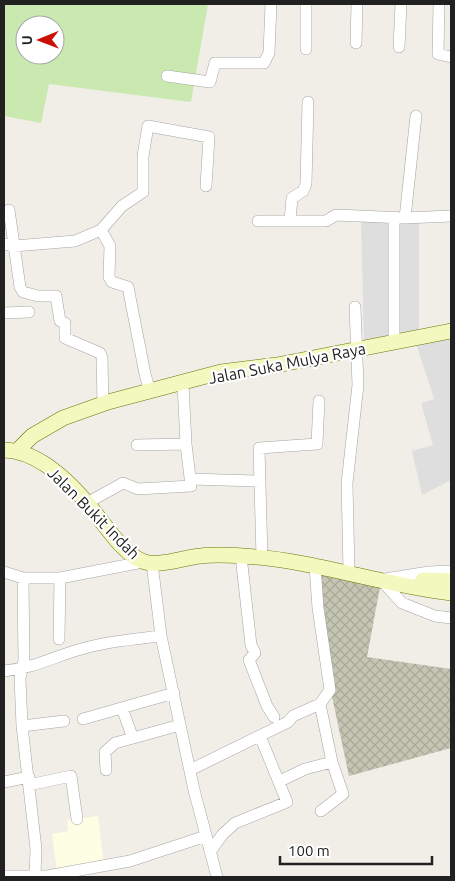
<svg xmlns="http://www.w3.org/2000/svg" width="455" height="881" font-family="Ubuntu,sans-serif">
<defs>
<pattern id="construction-cross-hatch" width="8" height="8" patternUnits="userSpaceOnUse" patternTransform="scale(1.25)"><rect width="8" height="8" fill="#c5c5b3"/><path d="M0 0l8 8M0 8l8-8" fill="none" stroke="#a9a99a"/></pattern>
</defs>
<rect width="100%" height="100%" fill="#f1eee8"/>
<path fill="#dfdede" d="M419,217V331L364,342L361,218Z
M451,336V480L422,495L412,451L433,445L421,403L434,399L416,343Z"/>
<path fill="#fdfee3" d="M98,816L104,864L57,871L52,834L68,831L67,820Z"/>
<path fill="url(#construction-cross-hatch)" d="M317,570L380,587L367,657L451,669V748L349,776L321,645Z"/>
<path fill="#c9e9b0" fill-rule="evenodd" d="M4,4H208L191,102L49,84L41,123L4,116ZM25,25H55V55H25Z"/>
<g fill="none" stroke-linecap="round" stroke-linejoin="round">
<defs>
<path id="street" d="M439,4L438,54L451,57
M356,43L357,4
M399,47L401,4
M306,49V4
M167,76L210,82L215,63H264L269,53L271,4
M9,210L20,287L23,292L38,296H56L60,321L65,323V338L100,353L102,358L103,403
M405,218L416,116
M290,220L292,198L303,191L306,184L308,102
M258,221H326L336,215L405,218L451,216
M101,230L110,246L109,277L112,282L128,287L145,374L150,392
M4,244L14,246L75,241L101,230L122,206L143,192V156L148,126L209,137L206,186
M4,313L29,312
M394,343V223
M137,445L186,444
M191,479L260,481
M87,503L123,483L138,489L191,486L186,444L183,384
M241,556L251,645L255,653L249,660L267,706L274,717
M262,557L259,448L317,444L319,401
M152,563L161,636
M349,571L347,483L358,385L355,307
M4,572L23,578H60L143,562
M23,578L24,661L20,678L22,726L36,849L35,875
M385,579L429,572L451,571
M381,580L402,603L435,616L451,618
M59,639L60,578
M4,671C36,668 54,656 85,648C109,641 136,639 161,636L194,790L217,877
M320,704L332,762
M122,708L131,733
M83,719L174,693
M22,726L64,721
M106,770L105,752L115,743L180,725
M190,770L288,722L293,716L320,704L330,690L318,608L315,566
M280,781L305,769L332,762L343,794L321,811
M4,782L29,777
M29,785L71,776L77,819
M210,852L222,835L235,823L287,802L260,736
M4,876H47L130,861L206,836"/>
<path id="secondary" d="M4,450C43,451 77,489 99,518C111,533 124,553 142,561C158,568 184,557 201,556C215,554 229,555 243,556C314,560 381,585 451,593
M17,451L32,436L63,418L108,402L221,372L277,365L451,331
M423,580L451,581"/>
</defs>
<use href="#street" stroke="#a5a5a5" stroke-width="12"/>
<use href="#secondary" stroke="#677708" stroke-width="16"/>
<use href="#street" stroke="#fff" stroke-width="11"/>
<use href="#secondary" stroke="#f3f8be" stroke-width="15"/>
</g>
<g text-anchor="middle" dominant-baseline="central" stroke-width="4.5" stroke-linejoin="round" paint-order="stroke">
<g font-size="16" fill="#212121" stroke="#fff">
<text transform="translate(287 363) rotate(-11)">Jalan Suka Mulya Raya</text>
<text transform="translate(94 513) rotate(45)">Jalan Bukit Indah</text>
</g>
</g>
<rect width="455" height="881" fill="none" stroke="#212121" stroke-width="10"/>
<g transform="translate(40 40) rotate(269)"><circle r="24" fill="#ffffff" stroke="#a6a6a6"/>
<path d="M0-4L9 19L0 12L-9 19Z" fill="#cb0e06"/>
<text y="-8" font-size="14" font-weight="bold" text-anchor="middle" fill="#212121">U</text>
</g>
<path d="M280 856v8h152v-8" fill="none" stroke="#212121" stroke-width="2.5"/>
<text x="288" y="856" font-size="15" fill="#212121" stroke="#ffffff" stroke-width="4" paint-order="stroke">100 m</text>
</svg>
